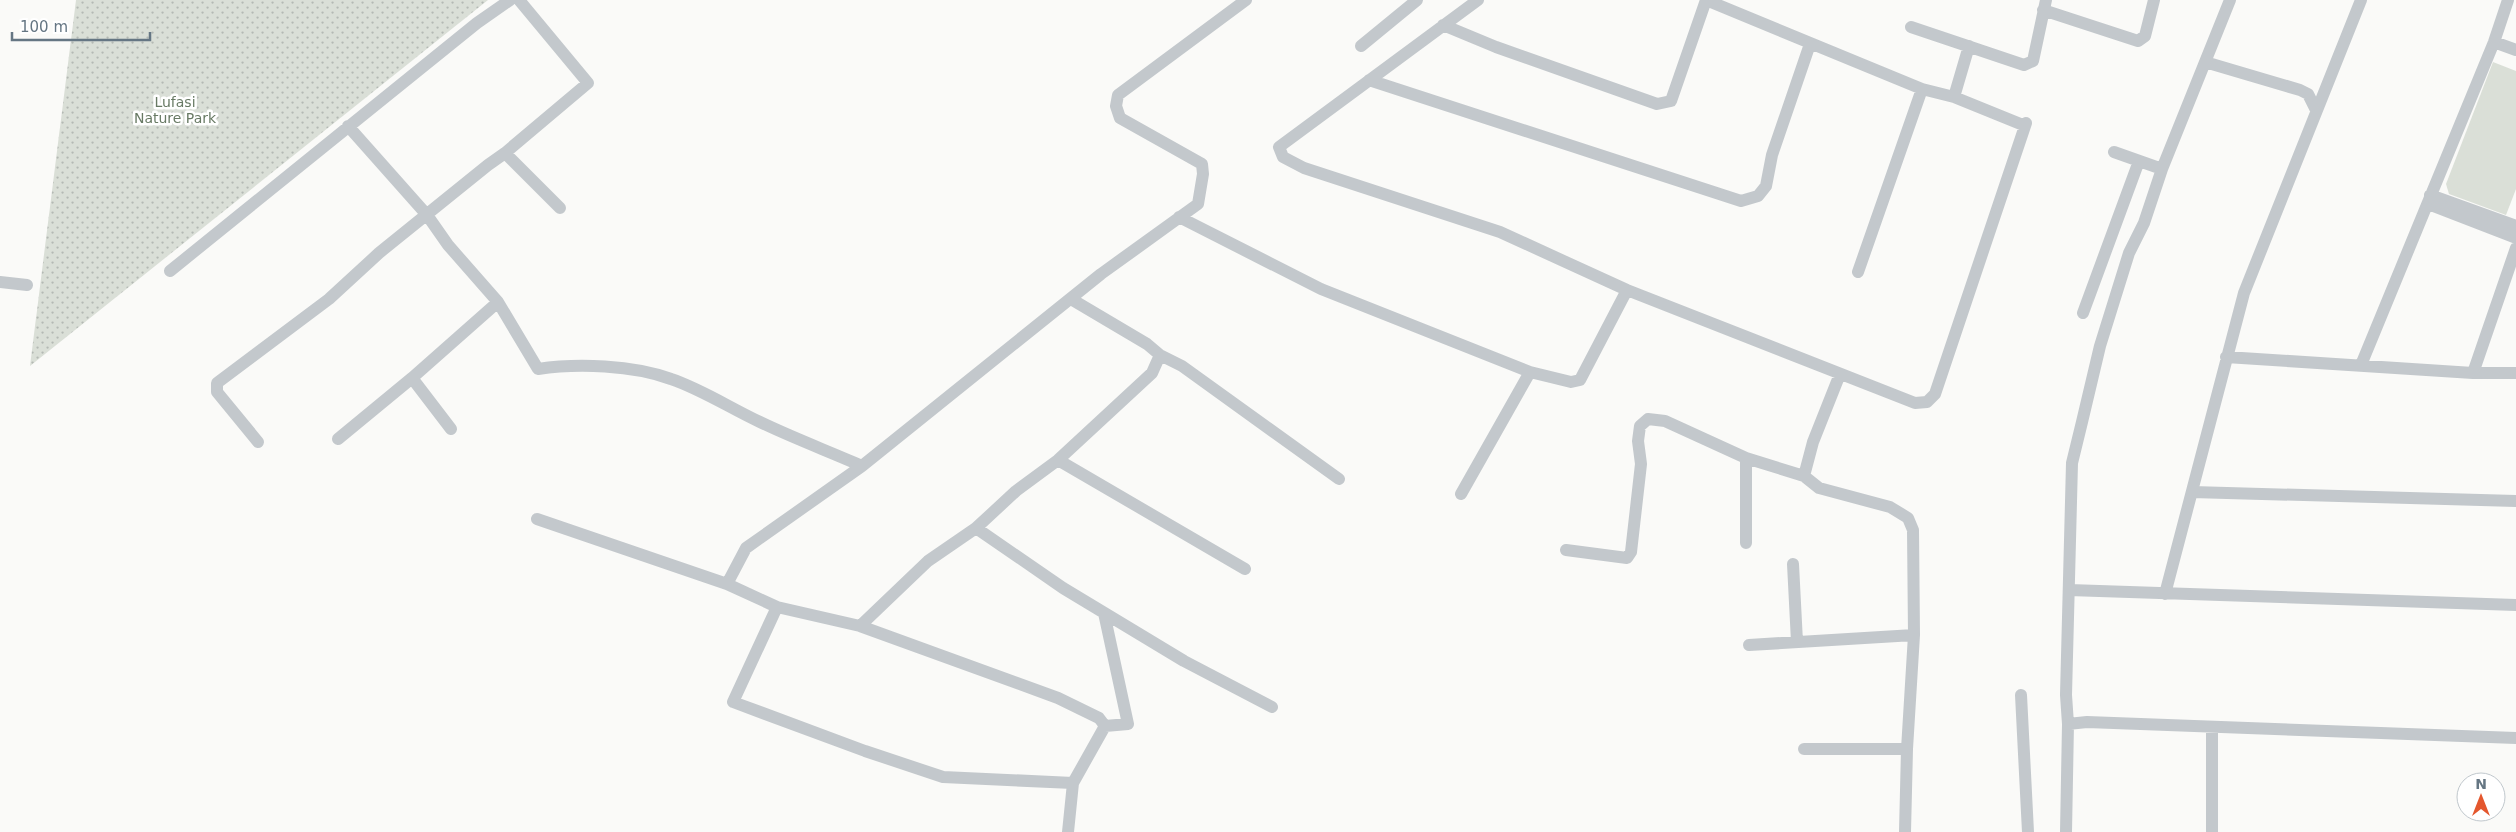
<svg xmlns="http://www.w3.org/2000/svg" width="2516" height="832" font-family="'DejaVu Sans',sans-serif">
<defs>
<pattern id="park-dots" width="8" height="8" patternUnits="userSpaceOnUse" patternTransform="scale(1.25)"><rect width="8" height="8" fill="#dadfd7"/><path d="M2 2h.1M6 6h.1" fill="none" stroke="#b4b9b4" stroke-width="1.8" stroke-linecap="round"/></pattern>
</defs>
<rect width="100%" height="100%" fill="#fafaf8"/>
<path fill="url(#park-dots)" d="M76,0H488L30,366Z"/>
<path fill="#dadfd7" d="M2493,62L2516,71V189L2506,215L2449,194L2446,184Z"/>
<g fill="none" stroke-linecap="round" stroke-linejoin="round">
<path stroke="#c3c8cc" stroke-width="12" d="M1478,0L1279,147L1283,157L1304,168L1500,232L1627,290L1915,403L1927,402L1935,394L2026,123L2023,125L1954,97L1922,89L1706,0
M2043,10L2138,41L2145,36L2154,0
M1443,25L1496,47L1657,104L1671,101L1706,0
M1911,27L2024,65L2033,61L2046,0
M2494,42L2516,50
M1361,46L1417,0
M2205,62L2300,90L2308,94L2316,110
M1369,80L1741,201L1758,196L1766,186L1772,155L1810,44
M1954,97L1969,46
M348,126L427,215L448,245L498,302L538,369C577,363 633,365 671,379C701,389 730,408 760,422C793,438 828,451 862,466
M2114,152L2162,169
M505,153L588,83L519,0
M2430,195L2516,226
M2428,204L2516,238
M1179,217L1321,289L1530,372L1571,382L1580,380L1627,290
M170,271L477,23L510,0
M1858,272L1922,89
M0,282L27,285
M1071,299L1147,344L1160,355L1182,366L1339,479
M2083,313L2139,161
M2226,357L2473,373H2516
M2361,365L2494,42L2508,0
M2473,373L2516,248
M412,378L451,429
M338,439L412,378L498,302
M258,442L217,392V383L329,299L379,253L488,165L505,153L560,208
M1746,458V543
M1058,460L1245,569
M1804,476L1813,442L1840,374
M2192,492L2516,501
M1461,494L1530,372
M537,519L727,584L777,607L860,626L1058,698L1099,718L1105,726L1073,783L1068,832
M976,528L1063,588L1184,661L1272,707
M1566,550L1627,558L1631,552L1641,464L1638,441L1640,426L1648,419L1665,421L1746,458L1804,476L1819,488L1890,507L1908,518L1913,530L1914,635L1907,749L1905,832
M1793,564L1797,642
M727,584L746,548L862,466L1101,274L1198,204L1203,174L1202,164L1120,118L1116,106L1118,95L1246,0
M2069,590L2516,605
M2165,594L2244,293L2361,0
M777,607L733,702L865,751L943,777L1073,783
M1104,613L1128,724L1105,726
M860,626L928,561L976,528L1016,491L1058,460L1152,373L1160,355
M1749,645L1914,635
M2021,695L2028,832
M2068,724L2087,722L2516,738
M1804,749H1907
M2066,832L2068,724L2066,695L2072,463L2082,422L2100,346L2129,253L2144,223L2162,169L2230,0
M2212,832V727"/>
</g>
<g text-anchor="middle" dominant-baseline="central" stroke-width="5" stroke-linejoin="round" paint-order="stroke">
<g font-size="14" fill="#687a64" stroke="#fff">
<text x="175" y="102">Lufasi<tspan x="175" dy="16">Nature Park</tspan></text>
</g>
</g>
<g transform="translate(2481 797)"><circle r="24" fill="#ffffff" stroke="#c1c8cd"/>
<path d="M0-4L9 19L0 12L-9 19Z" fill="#e4572e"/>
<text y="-8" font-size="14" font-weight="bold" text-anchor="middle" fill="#657683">N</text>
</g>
<path d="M12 32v8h138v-8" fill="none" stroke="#657683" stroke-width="2.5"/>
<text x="20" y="32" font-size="15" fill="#657683" stroke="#ffffff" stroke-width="4" paint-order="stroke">100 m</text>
</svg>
